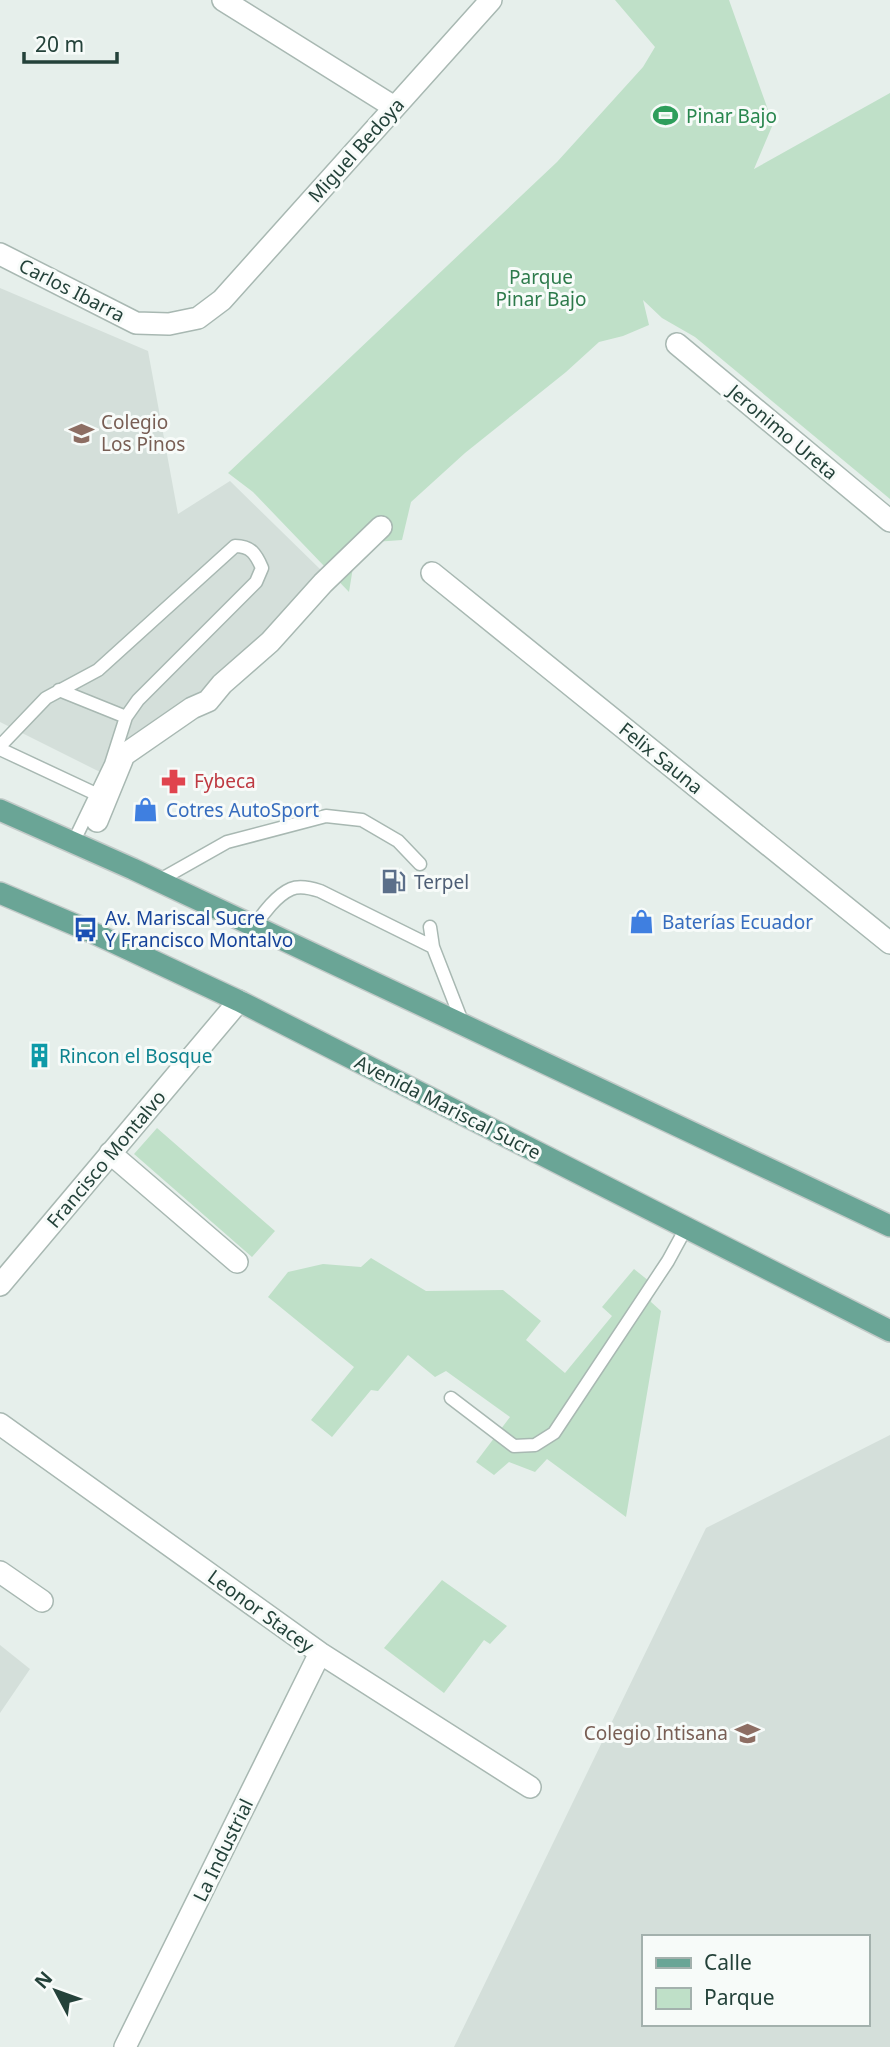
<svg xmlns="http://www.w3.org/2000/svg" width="890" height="2047" font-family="'Noto Sans',sans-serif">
<rect width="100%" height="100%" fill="#e6efeb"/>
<path fill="#d4dfda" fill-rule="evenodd" d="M0,288L148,351L178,514L230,481L323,572L273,629L108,776L0,722Z
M890,1435V2047H454L706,1528ZM643,1937H867V2024H643Z
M0,1645L30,1669L0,1713Z"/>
<path fill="#bfe0c8" d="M615,0H729L773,124L754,169L890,93V499L695,337L662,318L643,300L649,325L623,336L599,342L566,372L465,453L411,502L402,540L374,542L354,561L349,592L253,492L228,473L557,162L643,67L655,47Z
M157,1128L275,1231L252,1257L134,1154Z
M371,1258L426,1291L503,1290L541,1321L526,1340L565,1373L612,1316L602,1307L634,1269L654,1285L651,1302L661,1311L626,1517L547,1459L535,1472L509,1462L494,1475L476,1462L510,1417L446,1371L435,1377L408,1355L378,1391L371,1390L332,1437L311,1420L354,1367L268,1297L288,1272L323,1264L361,1267Z
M442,1580L507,1626L490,1644L484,1640L444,1693L384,1648Z"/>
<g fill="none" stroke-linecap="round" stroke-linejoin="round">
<defs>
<path id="lane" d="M59,690L126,717
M0,746L46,698L98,670L235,546C251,546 256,554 262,568L256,582L138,700L126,717L111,764L73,843
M0,749L96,794
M158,881L227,842L326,816L362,820L398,841L420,864
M255,926C263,913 277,895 291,889C300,885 311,888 320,891L433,947L463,1024
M430,927L433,947
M451,1398L514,1446L535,1445L554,1433L668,1261L686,1228"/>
<path id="street" d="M223,0L394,107
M0,254L136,323L169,324L198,318L222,300L491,0
M677,344L890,521
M432,573L890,943
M97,821L124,755L192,708L208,701L222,684L270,642L323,583L381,527
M110,1153L237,1262
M0,1285L239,1001
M0,1424L320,1653L530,1787
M0,1572L42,1601
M125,2047L320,1653"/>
<path id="primary" d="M0,810L133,869L890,1226
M0,893L85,929L239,1001L890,1331"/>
</defs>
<use href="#lane" stroke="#a8b8b2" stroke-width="15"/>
<use href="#street" stroke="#a8b8b2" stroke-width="24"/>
<use href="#primary" stroke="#c2cac8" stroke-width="24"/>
<use href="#lane" stroke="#fff" stroke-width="12"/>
<use href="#street" stroke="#fff" stroke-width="21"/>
<use href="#primary" stroke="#6aa596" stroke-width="21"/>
</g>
<defs>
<symbol id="stadium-bare" viewBox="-9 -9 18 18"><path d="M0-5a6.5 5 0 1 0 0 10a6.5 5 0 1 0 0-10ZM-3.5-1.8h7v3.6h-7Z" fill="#2e9e5b" stroke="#f7fbf9" stroke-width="2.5" paint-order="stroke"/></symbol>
<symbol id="school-bare" viewBox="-9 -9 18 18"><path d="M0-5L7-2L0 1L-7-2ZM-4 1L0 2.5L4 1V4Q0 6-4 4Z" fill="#8d6e63" stroke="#f7fbf9" stroke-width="2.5" paint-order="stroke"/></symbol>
<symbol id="pharmacy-bare" viewBox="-9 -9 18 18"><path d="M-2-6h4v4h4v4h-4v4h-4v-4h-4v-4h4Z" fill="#e0444e" stroke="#f7fbf9" stroke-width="2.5" paint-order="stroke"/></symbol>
<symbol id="shop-bare" viewBox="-9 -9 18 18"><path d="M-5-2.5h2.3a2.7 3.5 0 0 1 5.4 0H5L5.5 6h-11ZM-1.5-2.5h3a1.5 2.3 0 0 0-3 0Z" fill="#3f7fe0" stroke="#f7fbf9" stroke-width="2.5" paint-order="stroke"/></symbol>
<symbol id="fuel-bare" viewBox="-9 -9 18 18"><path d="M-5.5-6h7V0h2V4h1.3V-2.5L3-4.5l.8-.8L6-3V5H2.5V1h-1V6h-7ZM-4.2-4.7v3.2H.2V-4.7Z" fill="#5c6f8a" stroke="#f7fbf9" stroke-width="2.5" paint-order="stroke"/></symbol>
<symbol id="bus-bare" viewBox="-9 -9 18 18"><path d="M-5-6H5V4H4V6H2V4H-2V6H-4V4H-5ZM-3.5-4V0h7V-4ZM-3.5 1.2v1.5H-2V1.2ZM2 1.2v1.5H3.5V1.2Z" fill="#1a4fb4" stroke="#f7fbf9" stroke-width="2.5" paint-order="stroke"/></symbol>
<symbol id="building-bare" viewBox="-9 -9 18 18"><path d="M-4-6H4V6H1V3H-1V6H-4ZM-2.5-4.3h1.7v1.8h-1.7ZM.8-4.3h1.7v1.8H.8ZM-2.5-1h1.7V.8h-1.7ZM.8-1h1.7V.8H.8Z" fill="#0f9aa8" stroke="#f7fbf9" stroke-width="2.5" paint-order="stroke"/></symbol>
<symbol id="university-bare" viewBox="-9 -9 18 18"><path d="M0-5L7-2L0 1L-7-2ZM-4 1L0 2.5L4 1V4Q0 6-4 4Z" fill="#8d6e63" stroke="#f7fbf9" stroke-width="2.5" paint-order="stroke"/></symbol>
</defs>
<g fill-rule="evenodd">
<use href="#stadium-bare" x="648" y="98" width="35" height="35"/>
<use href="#school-bare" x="64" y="416" width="35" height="35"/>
<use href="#pharmacy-bare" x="156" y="764" width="35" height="35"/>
<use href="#shop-bare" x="128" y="792" width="35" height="35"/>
<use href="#fuel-bare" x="376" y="864" width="35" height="35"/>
<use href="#shop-bare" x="624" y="904" width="35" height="35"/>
<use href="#bus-bare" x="68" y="912" width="35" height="35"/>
<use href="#building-bare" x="22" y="1038" width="35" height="35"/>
<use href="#university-bare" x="730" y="1716" width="35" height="35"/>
</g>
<g text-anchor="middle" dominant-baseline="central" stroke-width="6" stroke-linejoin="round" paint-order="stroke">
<g font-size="19" fill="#27864d" stroke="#f7fbf9" text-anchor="start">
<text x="686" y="116">Pinar Bajo</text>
</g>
<g font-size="19" fill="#24423a" stroke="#f7fbf9">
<text transform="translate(356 150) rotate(-48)">Miguel Bedoya</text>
<text transform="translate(72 290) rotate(27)">Carlos Ibarra</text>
<text transform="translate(783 432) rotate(40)">Jeronimo Ureta</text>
<text transform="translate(661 758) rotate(39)">Felix Sauna</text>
<text transform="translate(448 1107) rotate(27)">Avenida Mariscal Sucre</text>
<text transform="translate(106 1159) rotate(-50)">Francisco Montalvo</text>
<text transform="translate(261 1611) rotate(36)">Leonor Stacey</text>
<text transform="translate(223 1850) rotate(-64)">La Industrial</text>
</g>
<g font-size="19" fill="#2d7a4b" stroke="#f7fbf9">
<text x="541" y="277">Parque<tspan x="541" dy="22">Pinar Bajo</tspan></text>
</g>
<g font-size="19" fill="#785e54" stroke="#f7fbf9" text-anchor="start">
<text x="101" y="422">Colegio<tspan x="101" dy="22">Los Pinos</tspan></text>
<text x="728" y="1733" text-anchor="end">Colegio Intisana</text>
</g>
<g font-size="19" fill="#be3a42" stroke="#f7fbf9" text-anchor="start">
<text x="194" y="781">Fybeca</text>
</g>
<g font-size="19" fill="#366cbe" stroke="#f7fbf9" text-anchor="start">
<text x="166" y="810">Cotres AutoSport</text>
<text x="662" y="922">Baterías Ecuador</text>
</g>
<g font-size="19" fill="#4e5e75" stroke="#f7fbf9" text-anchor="start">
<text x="414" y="882">Terpel</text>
</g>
<g font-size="19" fill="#164399" stroke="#f7fbf9" text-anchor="start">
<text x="105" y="918">Av. Mariscal Sucre<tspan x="105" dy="22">Y Francisco Montalvo</tspan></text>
</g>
<g font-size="19" fill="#0d838f" stroke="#f7fbf9" text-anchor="start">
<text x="59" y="1056">Rincon el Bosque</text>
</g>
</g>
<rect x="642" y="1935" width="228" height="91" fill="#f7fbf9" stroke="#a3b1ad" stroke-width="2"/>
<rect x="656" y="1958" width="35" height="10" fill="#6aa596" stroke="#a3b1ad" stroke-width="2"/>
<text x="704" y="1970" font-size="21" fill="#24423a">Calle</text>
<rect x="656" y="1988" width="35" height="21" fill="#bfe0c8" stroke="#a3b1ad" stroke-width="2"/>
<text x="704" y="2005" font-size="21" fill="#24423a">Parque</text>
<g transform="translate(56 1991) rotate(311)" stroke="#f7fbf9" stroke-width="5" paint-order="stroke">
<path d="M0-5L12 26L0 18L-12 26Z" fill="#24423a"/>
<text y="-10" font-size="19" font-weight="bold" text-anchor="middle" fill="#24423a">N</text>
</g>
<path d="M24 52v10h93v-10" fill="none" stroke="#24423a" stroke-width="3.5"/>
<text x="35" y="52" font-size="21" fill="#24423a" stroke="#f7fbf9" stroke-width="5" paint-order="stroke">20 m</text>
</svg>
